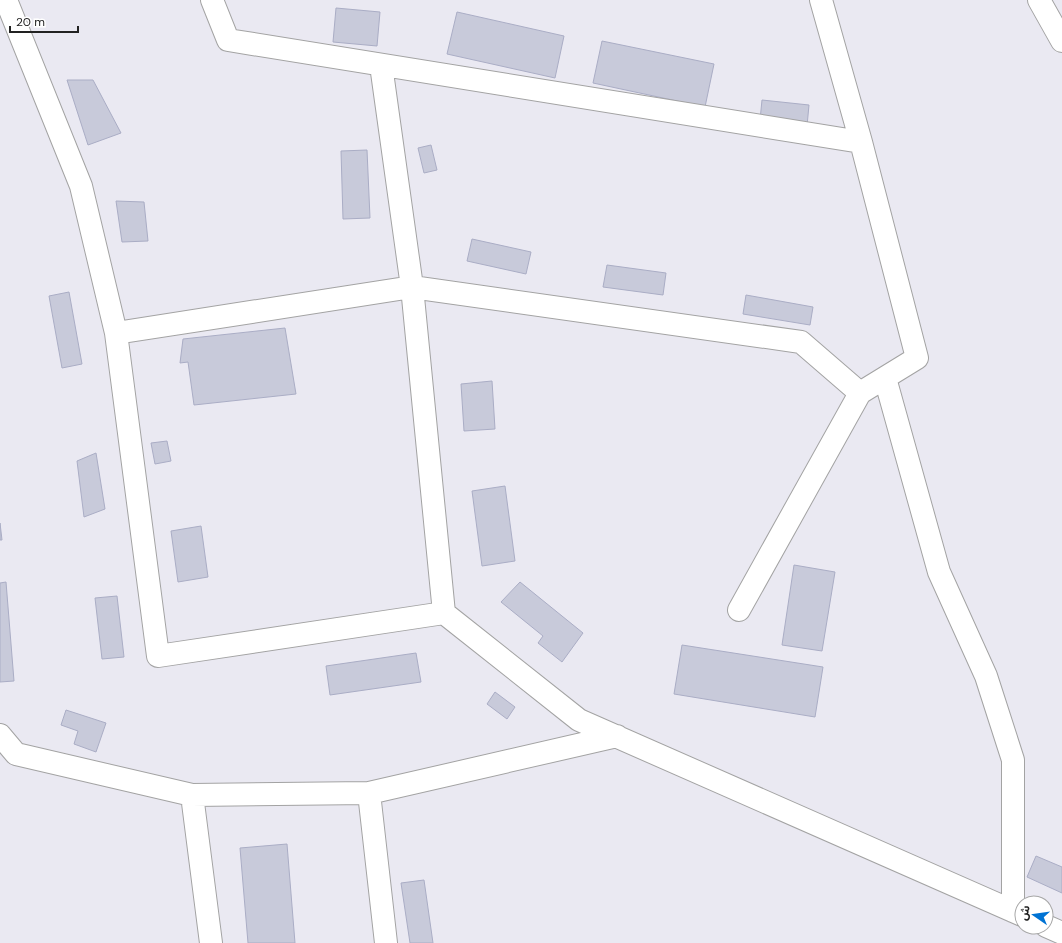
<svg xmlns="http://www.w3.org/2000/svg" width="1062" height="943" font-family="'DM Sans','Noto Sans Arabic',sans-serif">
<rect width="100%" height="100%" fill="#eae9f2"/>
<path fill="#c8cada" stroke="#aaadc5" d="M336,8L380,12L377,46L333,42Z
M457,12L564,36L555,78L447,54Z
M602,41L714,64L705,107L593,83Z
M67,80H93L121,133L88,145Z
M762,100L809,105L807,126L760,120Z
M431,145L437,170L424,173L418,148Z
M367,150L370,218L343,219L341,151Z
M116,201L144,202L148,241L122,242Z
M472,239L531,252L526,274L467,261Z
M607,265L666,273L663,295L603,287Z
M69,292L82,364L62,368L49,296Z
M746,295L813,307L810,325L743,314Z
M285,328L296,394L194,405L188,362L180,363L183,339Z
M492,381L495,429L464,431L461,384Z
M167,441L171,461L155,464L151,443Z
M96,453L105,509L84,517L77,461Z
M505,486L515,561L482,566L472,491Z
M0,523L2,540H0Z
M201,526L208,577L178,582L171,531Z
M794,565L835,572L822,651L782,645Z
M6,582L14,681L0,682V583Z
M520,582L583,633L562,662L538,643L543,636L501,602Z
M117,596L124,657L102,659L95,598Z
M682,645L823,667L815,717L674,694Z
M416,653L421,682L330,695L326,666Z
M495,692L515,707L507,719L487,704Z
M66,710L106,723L96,752L74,744L78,731L61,725Z
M287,844L295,943H248L240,848Z
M1036,856L1062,867V893L1027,877Z
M424,880L433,943H410L401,883Z"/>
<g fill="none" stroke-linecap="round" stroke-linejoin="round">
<defs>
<path id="minor" d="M6,0L81,186L116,333
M212,0L228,40L861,142L821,0
M1039,0L1062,41
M381,65L412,287L801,342L860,393
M885,378L939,572L986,676L1013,760V911
M739,610L860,393L917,358L861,142
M444,613L158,656L116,333L412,287L444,613L579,720L1022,915
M0,735L16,754L192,795L369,793
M192,795L211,943
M1046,926L1062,933
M386,943L369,793L617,736"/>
</defs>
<use href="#minor" stroke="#a3a3a3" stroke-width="24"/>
<use href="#minor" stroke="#fff" stroke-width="22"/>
</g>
<g transform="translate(1034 915) rotate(283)"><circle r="19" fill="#ffffff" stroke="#a7a7a7"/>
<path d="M0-3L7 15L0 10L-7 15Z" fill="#0073d4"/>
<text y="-6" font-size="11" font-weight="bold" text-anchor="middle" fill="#222222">ش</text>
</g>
<path d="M10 26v6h68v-6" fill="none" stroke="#222222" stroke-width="2"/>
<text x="16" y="26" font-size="12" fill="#222222" stroke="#ffffff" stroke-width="3" paint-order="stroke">20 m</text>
</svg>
